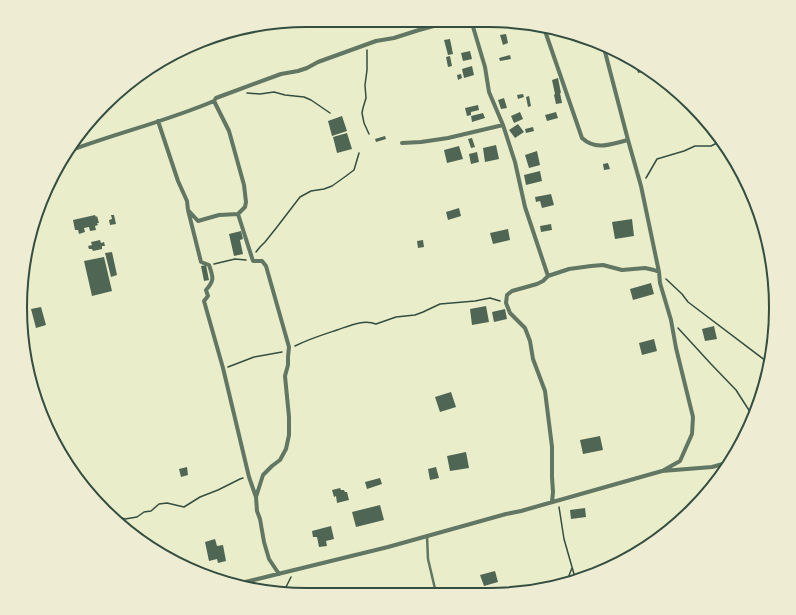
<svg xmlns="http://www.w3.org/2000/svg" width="796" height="615" font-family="'Asap Condensed',sans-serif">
<rect width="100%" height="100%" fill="#e9edc9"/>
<path fill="#4f6655" d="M506,34L508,43L503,45L500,35Z
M450,39L453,54L448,55L444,40Z
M470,51L472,59L463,61L461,53Z
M510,55L511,59L500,61L499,58Z
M450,56L452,66L448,67L446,57Z
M472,66L474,75L464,78L462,69Z
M638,66L641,68L643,72L638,73L636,67Z
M461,74L462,78L458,80L457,75Z
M558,78L561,93H560L562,103L556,104L554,95L555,94L552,80Z
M523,94L524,97L518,99L517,95Z
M529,96L531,106L528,107L526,97Z
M504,98L507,108L501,109L498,100Z
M478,105L479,110L471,112V115L467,116L465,108Z
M520,112L523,119L514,123L511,116Z
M556,112L558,118L547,121L545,115Z
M483,113L485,118L472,122L471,116Z
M342,116L347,131L332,136L328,121Z
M518,124L524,132L515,138L509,130Z
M533,127L534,131L526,133L525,129Z
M347,133L352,149L337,153L333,137Z
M385,136L386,139L376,142L375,139Z
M472,138L475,147L471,148L468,139Z
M496,145L499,159L485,162L483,148Z
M459,146L463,159L447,163L444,150Z
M537,151L540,165L529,168L525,155Z
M477,152L479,162L471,164L469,154Z
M608,163L610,169L604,170L603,164Z
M540,171L542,181L526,185L524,175Z
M551,194L554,205L542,208L540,201L536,202L535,197Z
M459,208L461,216L448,220L446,212Z
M95,215L96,217L97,216L99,223H97L98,225L95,226L96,230L90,231L89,227L84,228L85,232L79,234L78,230H75L73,220Z
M111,215H114L116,224L110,225L109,220L112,219Z
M632,219L634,236L615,239L612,222Z
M551,224L552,230L541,232L540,226Z
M508,229L510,240L493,244L490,233Z
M241,231L243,239L240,240L243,254L234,256L229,234Z
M100,240L101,243L104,242L105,246H102V249L93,251L92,249H89L88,246L92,245L91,242Z
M423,240L424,247L418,248L417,241Z
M112,252L117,275L111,277L105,253Z
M104,257L112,291L92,296L84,261Z
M206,265L209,280L204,281L201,266Z
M651,283L654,294L633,300L630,289Z
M486,306L489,322L472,325L470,309Z
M41,307L46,325L36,328L31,309Z
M20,309H24L27,323L22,324Z
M505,309L507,319L494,322L492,312Z
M714,326L717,339L705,341L702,329Z
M654,339L657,351L642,355L639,343Z
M451,392L456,407L440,412L435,397Z
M600,436L603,450L583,454L580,440Z
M466,452L469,468L450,471L447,456Z
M187,467L188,475L181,477L179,469Z
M436,467L439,478L430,480L428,469Z
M380,478L382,484L367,489L365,482Z
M340,488L341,490H344L345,492H347L349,500L337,503L336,496L334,497L332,490Z
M380,505L384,520L356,527L352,512Z
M585,508L586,517L571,519L570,510Z
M331,526L334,539L326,541L327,546L319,547L317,537H313L312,531Z
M215,539L217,546L223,545L226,561L218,563L217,559L209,561L205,542Z
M495,571L498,582L484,586L480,575Z"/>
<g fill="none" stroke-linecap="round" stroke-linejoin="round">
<path stroke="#344e41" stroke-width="1.5" d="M367,50V70L365,85L366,98L363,108L362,113L364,123L369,134
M247,93L260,94L274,92L285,95L304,97L311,100L330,113
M646,178L657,159L684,151L695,146H711L721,141
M256,252L260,247L265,242L277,227L300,197L311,191L324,189L332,186L346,176L354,170L359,153
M214,264L235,259L246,260
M666,279L682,294L688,302L770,364
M678,328L711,364L736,390L754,418
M295,346C309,339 322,335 337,330C349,326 363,319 376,324L396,317L415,315L423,312L440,304L475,301L490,298L500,301
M228,367L254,357L282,352
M559,507L564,539L576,581
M112,517L116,516L125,519L137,517L144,512L151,511L159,504L167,503L184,507L200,497L218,490L240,479L243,478
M566,583L572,568
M283,593L291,577"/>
<path stroke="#617663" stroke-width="2.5" d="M427,536L428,559L436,593"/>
<path stroke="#617663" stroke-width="4" d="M471,20L485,67L489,92L503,125L515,162L525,207L548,276
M544,28L582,138C596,151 611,144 628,140
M604,48L628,140L641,186L659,272L660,283L671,320L676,348L693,417L692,434L680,461L664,470
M214,101L229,131L244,185L246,202L245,207L238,214L253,261H262L266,266L289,347L288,357V365L285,376L289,417V435L286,449L280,460L272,466L263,475L256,497
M158,121L178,181L187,201L188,210L198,221L219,215L238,214
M402,143L421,142L448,138L503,125
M69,151C117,133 167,121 214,101L216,98L281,74L298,71L307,68L318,62L376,41L394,38L419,30L456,20
M188,210L201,262L209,265C213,277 215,280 206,290L208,296L204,301L223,368L249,477L256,497L257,511L260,519L264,542L269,559L279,574
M552,502L553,492L552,477V447L545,391L533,359L530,341L525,328L510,313L506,303L507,295L512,291L537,284L543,281L548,276L569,269L591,266L603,265L622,270L645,268L654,270L659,272
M237,584L388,547L506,514L521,511L662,471L712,467L730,462"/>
</g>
<path d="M0 0H796V615H0ZM307 27H489A280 280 0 0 1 769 307V308A280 280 0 0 1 489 588H307A280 280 0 0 1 27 308V307A280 280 0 0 1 307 27Z" fill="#eeecd3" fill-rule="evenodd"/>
<path fill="none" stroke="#344e41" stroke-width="2" d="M307 27H489A280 280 0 0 1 769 307V308A280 280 0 0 1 489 588H307A280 280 0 0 1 27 308V307A280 280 0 0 1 307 27Z"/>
</svg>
